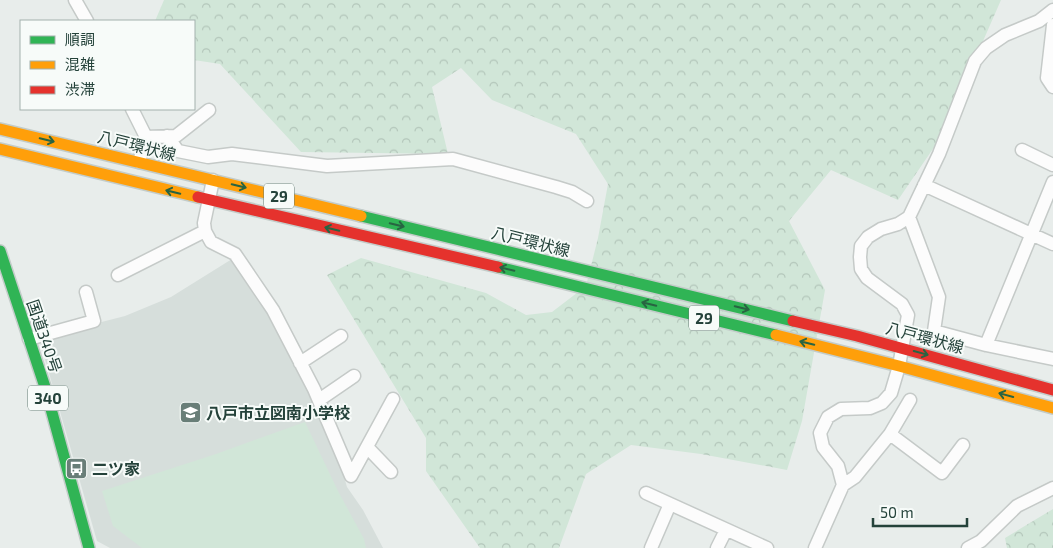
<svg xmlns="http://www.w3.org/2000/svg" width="1053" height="548" font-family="'Exo 2','Noto Sans JP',sans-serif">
<defs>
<pattern id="forest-crowns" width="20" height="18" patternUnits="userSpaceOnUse" patternTransform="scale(1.25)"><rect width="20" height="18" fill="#d1e6d8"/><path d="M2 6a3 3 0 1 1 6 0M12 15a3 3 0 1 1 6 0" fill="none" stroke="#b3c6ba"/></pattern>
</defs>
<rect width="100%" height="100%" fill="#e8edeb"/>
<path fill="#d6dedb" d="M232,259L252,284L287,345L339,460L347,487L363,510L383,548H110L97,541L39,338L125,316L171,297Z"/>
<path fill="url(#forest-crowns)" d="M164,0H1001L941,137L898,200L831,170L789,221L825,290L802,421L787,470L701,454L631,445L586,474L559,548H480L426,471V438L327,275L361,258L486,293L526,315L552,312L586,286L598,238L608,184L576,134L492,100L461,68L432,87L448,154L301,152L220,64L194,60V21H155Z
M1053,509V548H1007L1005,538Z"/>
<path fill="#d1e6d8" d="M305,422L338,491L364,539L366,548H142L113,526L102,491L216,454Z"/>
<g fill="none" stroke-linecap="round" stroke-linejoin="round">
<defs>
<path id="street" d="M75,0L87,21
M1053,25L1047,78L1053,87
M132,109L146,137L139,162
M167,136L178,151L208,157L232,154L327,166L453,159L556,187L572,192L587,201
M146,137L176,136L209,110
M1022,150L1053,165
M213,180L204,223L205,231L211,242L235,254L273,310L314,389L351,476L393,399
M924,185L1053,244
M909,217L939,297L934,331L986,345L1053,359
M118,275L205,231
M29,339L94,321L86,292
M986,345L1053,182
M300,363L341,336
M319,400L354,376
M890,434L942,473L963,445
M367,447L391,472
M843,485L838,466L823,447L820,433L828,417L841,409L870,408L882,403L891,393L899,366L908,315L902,304L867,278L861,269L860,257L861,246L868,237L881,229L898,224L909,217L939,154L975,61L986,48L1005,35L1039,21L1053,10
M646,493L767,548
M651,548L670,504
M717,548L726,530
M815,548L843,485L855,477L890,434L910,400
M968,548L981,541L1017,506L1053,488"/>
<path id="fast" d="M361,216L793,321
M0,251L45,387L89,548
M498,267L776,335"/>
<path id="slow" d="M0,129L361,216
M0,149L198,197
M776,335L899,366L1053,408"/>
<path id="jam" d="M198,197L498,267
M793,321L857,336L1053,390"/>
</defs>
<use href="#street" stroke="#c5cac8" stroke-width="15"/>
<use href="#fast" stroke="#c3ccc9" stroke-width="14"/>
<use href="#slow" stroke="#c3ccc9" stroke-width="14"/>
<use href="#jam" stroke="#c3ccc9" stroke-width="14"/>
<use href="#street" stroke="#fcfcfc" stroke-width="12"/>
<use href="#fast" stroke="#30b455" stroke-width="11"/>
<use href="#slow" stroke="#ff9f0a" stroke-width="11"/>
<use href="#jam" stroke="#e5322d" stroke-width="11"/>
</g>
<defs><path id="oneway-shaft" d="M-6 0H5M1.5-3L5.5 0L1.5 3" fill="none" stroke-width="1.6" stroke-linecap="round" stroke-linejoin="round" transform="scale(1.25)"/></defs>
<g stroke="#286442">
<use href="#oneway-shaft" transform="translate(47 140) rotate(13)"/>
<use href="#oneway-shaft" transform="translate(239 186) rotate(14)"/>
<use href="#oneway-shaft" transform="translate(173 192) rotate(-166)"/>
<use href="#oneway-shaft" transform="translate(397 225) rotate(14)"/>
<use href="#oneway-shaft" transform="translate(332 229) rotate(-167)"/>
<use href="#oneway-shaft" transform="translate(507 269) rotate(-167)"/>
<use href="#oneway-shaft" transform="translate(649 304) rotate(-166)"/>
<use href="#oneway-shaft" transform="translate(742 308) rotate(14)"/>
<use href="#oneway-shaft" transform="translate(807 343) rotate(-166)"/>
<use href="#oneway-shaft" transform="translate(921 353) rotate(15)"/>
<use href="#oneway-shaft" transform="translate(1006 395) rotate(-165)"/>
</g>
<defs>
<symbol id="school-square" viewBox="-11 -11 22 22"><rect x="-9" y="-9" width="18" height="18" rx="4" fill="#697e78" stroke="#f7fbf9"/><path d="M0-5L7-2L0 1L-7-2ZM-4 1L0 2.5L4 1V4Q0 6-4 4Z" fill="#fff"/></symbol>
<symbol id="bus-square" viewBox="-11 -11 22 22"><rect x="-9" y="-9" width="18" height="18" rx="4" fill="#697e78" stroke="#f7fbf9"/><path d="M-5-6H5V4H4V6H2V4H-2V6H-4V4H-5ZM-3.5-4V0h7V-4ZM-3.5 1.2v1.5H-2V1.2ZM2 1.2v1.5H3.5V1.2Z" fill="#fff"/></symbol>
</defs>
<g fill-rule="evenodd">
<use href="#school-square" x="178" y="400" width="25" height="25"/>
<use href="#bus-square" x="64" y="456" width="25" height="25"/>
</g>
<g text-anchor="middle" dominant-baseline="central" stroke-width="4" stroke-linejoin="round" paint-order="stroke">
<g fill="#f7fbf9" stroke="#637a73" stroke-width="1">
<rect x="264" y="183.5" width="30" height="25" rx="4"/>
<rect x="689" y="305.5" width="30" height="25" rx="4"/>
<rect x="28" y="385.5" width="40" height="25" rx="4"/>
</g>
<g font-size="15" font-weight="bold" fill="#24423a">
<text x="279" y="196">29</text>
<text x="704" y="318">29</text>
<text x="48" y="398">340</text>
</g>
<g font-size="16" fill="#24423a" stroke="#f7fbf9">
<text transform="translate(137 145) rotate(14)">八戸環状線</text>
<text transform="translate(531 241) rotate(14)">八戸環状線</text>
<text transform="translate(45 336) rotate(71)">国道340号</text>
<text transform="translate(925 337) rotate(15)">八戸環状線</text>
</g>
<g font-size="16" font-weight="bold" fill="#24423a" stroke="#f7fbf9" text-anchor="start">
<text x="206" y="412">八戸市立図南小学校</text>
<text x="92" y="468">二ツ家</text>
</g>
</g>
<rect x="20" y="20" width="175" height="90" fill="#f7fbf9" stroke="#a3b1ad"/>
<rect x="30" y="36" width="25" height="8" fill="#30b455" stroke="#a3b1ad"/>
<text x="65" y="45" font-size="15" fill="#24423a">順調</text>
<rect x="30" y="61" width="25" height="8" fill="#ff9f0a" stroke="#a3b1ad"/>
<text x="65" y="70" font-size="15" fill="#24423a">混雑</text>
<rect x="30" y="86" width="25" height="8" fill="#e5322d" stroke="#a3b1ad"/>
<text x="65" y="95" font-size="15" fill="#24423a">渋滞</text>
<path d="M873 518v8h94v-8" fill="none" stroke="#24423a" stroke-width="2.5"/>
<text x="880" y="518" font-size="15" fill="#24423a" stroke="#f7fbf9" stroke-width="4" paint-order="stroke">50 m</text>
</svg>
